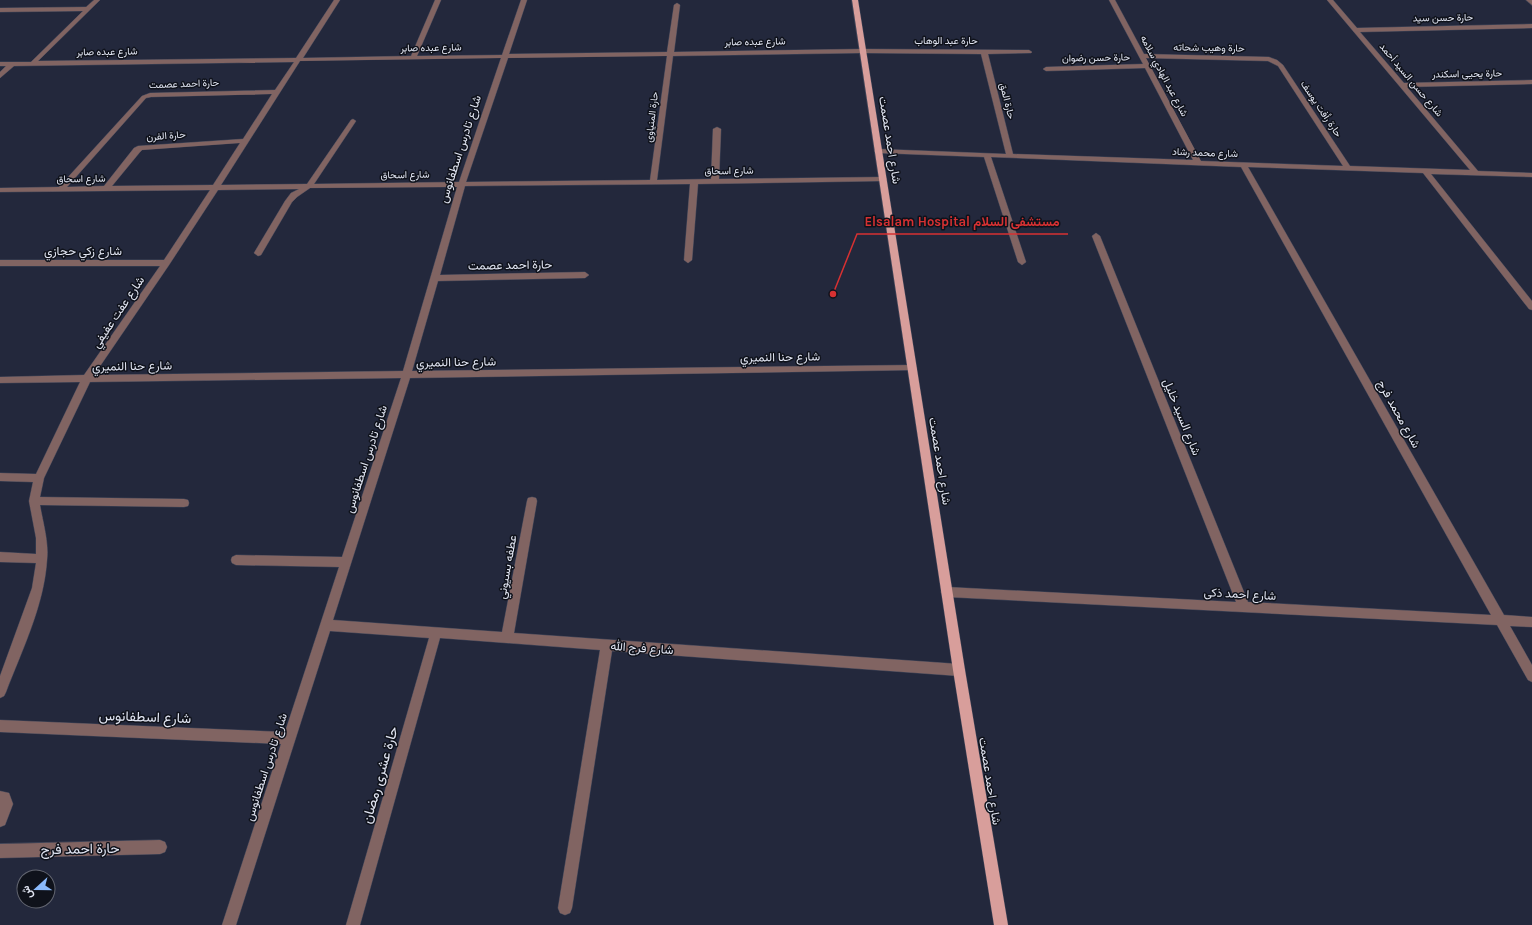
<svg xmlns="http://www.w3.org/2000/svg" width="1532" height="925" font-family="Karla,Vazirmatn,sans-serif">
<rect width="100%" height="100%" fill="#23283c"/>
<g fill="none" stroke-linecap="round" stroke-linejoin="round">
<defs>
<path id="minor" d="M94,0H100L38,61L296,58L334,0H340L303,58L411,56L435,0H441L417,56L502,55L521,0H527L509,54L667,52L674,5L677,3L680,5L674,52L862,49L1029,50L1032,52L1031,53L988,54L1013,154L1193,160L1145,68L1046,71L1043,69L1046,67L1143,64L1109,0H1115L1144,54L1269,57L1277,60L1283,65L1350,166L1470,170L1327,0H1333L1357,28L1532,24V28L1360,32L1404,83L1532,80V84L1407,87L1478,171L1532,173V177L1431,174L1532,301V310L1529,309L1423,173L1248,167L1504,615L1532,617V627L1510,626L1532,665V682L1528,680L1497,625L947,597L943,596L941,592L943,588L947,587L1236,602L1092,236L1096,233L1100,236L1248,602L1491,615L1241,167L991,157L1026,262L1022,265L1018,262L984,157L878,153L874,151L878,149L1006,154L981,54L862,53L673,56L657,180L711,179L713,129L717,127L721,129L719,179L883,177L887,179L883,181L698,184L692,260L688,263L684,260L690,184L465,186L440,275L585,272L589,275L585,278L438,281L412,371L912,365L917,368L915,370L410,378L333,620L502,632L527,501L528,498L532,497L536,498L537,501L514,633L959,664L963,666L965,670L963,674L959,676L612,651L572,908L570,913L565,915L560,913L558,908L600,650L440,638L360,925H346L429,638L330,631L236,925H222L281,744L0,732V720L285,732L339,567L236,565L232,563L231,560L232,557L236,555L342,557L401,378L90,382L44,478L40,497L184,499L188,500L189,503L188,506L184,507L40,505C43,523 49,542 47,560C44,606 22,650 6,692L4,696L0,698V676L32,588L36,563L0,562V552L36,554V538L29,501L33,482L0,481V473L36,474L80,382L0,383V377L84,375L160,266H0V260H164L210,190L0,192V188L59,187L142,96L150,93L275,90L294,62L14,66L0,78V72L6,66H0V62H31L83,11L0,12V8L86,7ZM667,56L650,180L466,182L508,58ZM501,58L459,182L314,184L356,121L353,119L351,120L307,184L221,185L300,61ZM1146,58L1268,61L1278,66L1343,166L1201,161ZM272,94L243,139L138,146L134,148L104,186L67,187L146,98L151,97ZM240,143L213,185L112,186L140,152L142,150ZM457,187L403,371L94,375L169,265L218,190L299,189L291,193L285,201L254,253L258,256L261,255L292,202L297,197L310,188Z
M1526,0H1532V5Z
M0,791L9,793L13,804L5,825L0,827Z
M160,840L165,842L167,847L165,852L160,854L0,858V844Z"/>
<path id="major" d="M852,0H858L965,670L1008,925H994L953,670Z"/>
</defs>
<use href="#minor" stroke="#414659" stroke-width="1"/>
<use href="#major" stroke="#414659" stroke-width="1"/>
<use href="#minor" fill="#816462" fill-rule="evenodd"/>
<use href="#major" fill="#d89e9b" fill-rule="evenodd"/>
</g>
<g text-anchor="middle" dominant-baseline="central" stroke-width="3" stroke-linejoin="round" paint-order="stroke">
<g font-size="10" fill="#e1e5f2" stroke="#0f121b">
<text transform="translate(1443 18) rotate(-1)">حارة حسن سيد</text>
<text x="946" y="41">حارة عبد الوهاب</text>
<text transform="translate(755 42) rotate(-1)">شارع عبده صابر</text>
<text transform="translate(431 48) rotate(-1)">شارع عبده صابر</text>
<text transform="translate(1209 48) rotate(1)">حارة وهيب شحاته</text>
<text transform="translate(107 52) rotate(-1)">شارع عبده صابر</text>
<text transform="translate(1096 58) rotate(-1)">حارة حسن رضوان</text>
<text transform="translate(1467 74) rotate(-1)">حارة يحيى اسكندر</text>
<text transform="translate(1164 76) rotate(62)">شارع عبد الهادي سلامه</text>
<text transform="translate(1411 80) rotate(50)">شارع حسن السيد أحمد</text>
<text transform="translate(184 84) rotate(-2)">حارة احمد عصمت</text>
<text transform="translate(1007 101) rotate(76)">حارة المق</text>
<text transform="translate(1321 109) rotate(56)">حارة رأفت يوسف</text>
<text transform="translate(652 117) rotate(-83)">حارة المنياوى</text>
<text transform="translate(166 136) rotate(-4)">حارة الفرن</text>
<text transform="translate(1205 153) rotate(2)">شارع محمد رشاد</text>
<text transform="translate(729 171) rotate(-1)">شارع اسحاق</text>
<text transform="translate(405 175) rotate(-1)">شارع اسحاق</text>
<text transform="translate(81 179) rotate(-1)">شارع اسحاق</text>
</g>
<g font-size="12" fill="#e1e5f2" stroke="#0f121b">
<text transform="translate(890 140) rotate(81)">شارع احمد عصمت</text>
<text transform="translate(460 149) rotate(-72)">شارع تادرس اسطفانوس</text>
<text x="83" y="251">شارع زكي حجازي</text>
<text transform="translate(510 265) rotate(-1)">حارة احمد عصمت</text>
<text transform="translate(118 312) rotate(-56)">شارع عفت عفيفي</text>
<text transform="translate(780 357) rotate(-1)">شارع حنا النميري</text>
<text transform="translate(456 362) rotate(-1)">شارع حنا النميري</text>
<text transform="translate(132 366) rotate(-1)">شارع حنا النميري</text>
<text transform="translate(1399 414) rotate(61)">شارع محمد فرج</text>
<text transform="translate(1182 417) rotate(68)">شارع السيد خليل</text>
<text transform="translate(366 459) rotate(-72)">شارع تادرس اسطفانوس</text>
<text transform="translate(940 461) rotate(81)">شارع احمد عصمت</text>
<text transform="translate(507 567) rotate(-80)">عطفه بسيوني</text>
<text transform="translate(1240 594) rotate(3)">شارع احمد ذكى</text>
<text transform="translate(642 648) rotate(4)">شارع فرج الله</text>
<text transform="translate(266 767) rotate(-72)">شارع تادرس اسطفانوس</text>
<text transform="translate(990 781) rotate(81)">شارع احمد عصمت</text>
</g>
<g font-size="14" fill="#e1e5f2" stroke="#0f121b">
<text transform="translate(145 717) rotate(2)">شارع اسطفانوس</text>
<text transform="translate(380 775) rotate(-74)">حارة عشرى رمضان</text>
<text transform="translate(80 849) rotate(-1)">حارة احمد فرج</text>
</g>
</g>
<path fill="none" stroke="#d73132" stroke-width="1.5" d="M833 294L857 234H1068"/>
<circle fill="#d73132" stroke="#0f121b" stroke-width="1.5" cx="833" cy="294" r="4"/>
<g font-size="13" text-anchor="middle" font-weight="bold" fill="#d73132" stroke="#0f121b" stroke-width="3" stroke-linejoin="round" paint-order="stroke">
<text x="962" y="226">Elsalam Hospital مستشفى السلام</text>
</g>
<g transform="translate(36 889) rotate(249)"><circle r="19" fill="#0f121b" stroke="#636671"/>
<path d="M0-3L7 15L0 10L-7 15Z" fill="#8bbafc"/>
<text y="-6" font-size="11" font-weight="bold" text-anchor="middle" fill="#e1e5f2">ش</text>
</g>
</svg>
